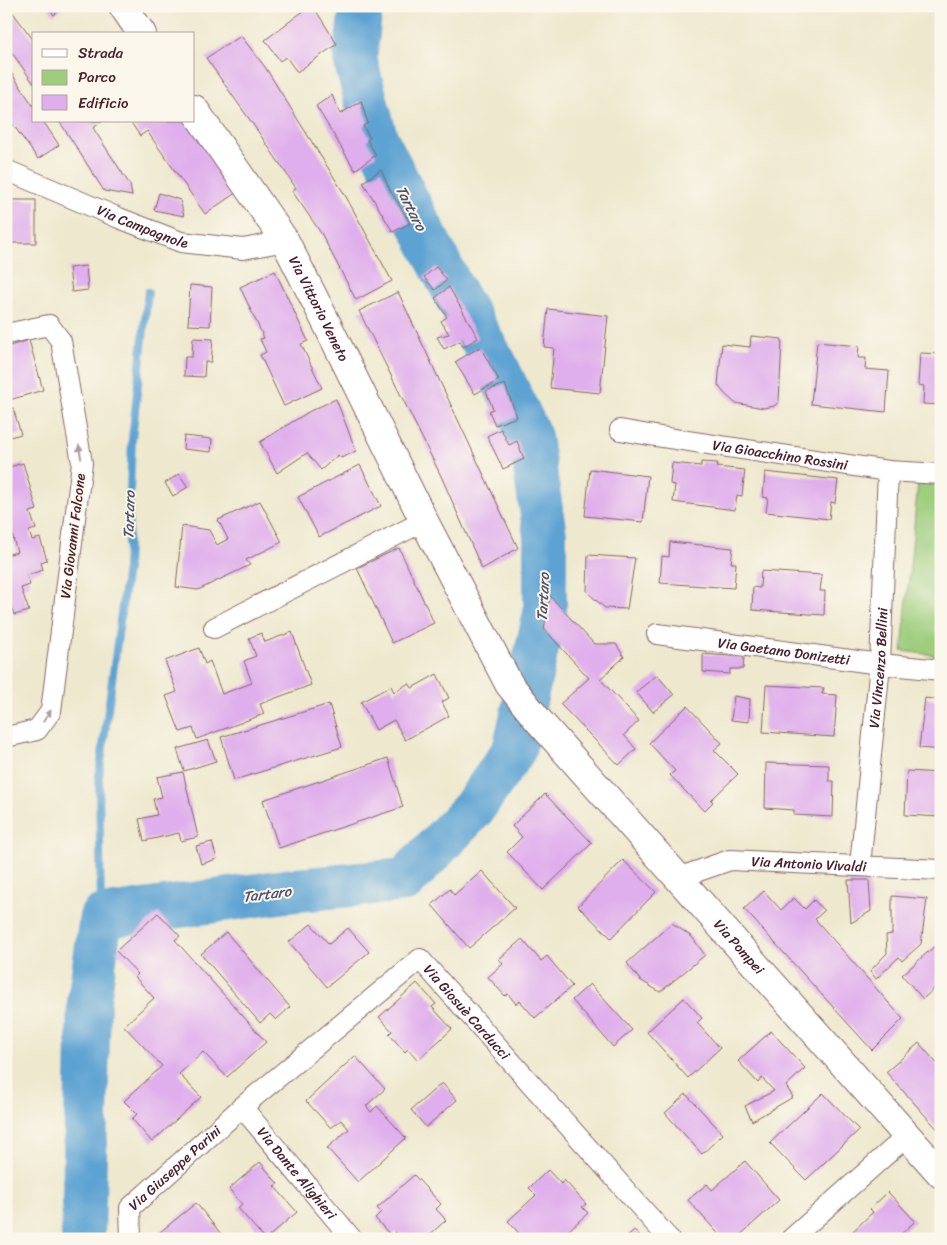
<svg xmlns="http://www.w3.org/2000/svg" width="947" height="1245" font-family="Sriracha,sans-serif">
<rect width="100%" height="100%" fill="#fbf7ec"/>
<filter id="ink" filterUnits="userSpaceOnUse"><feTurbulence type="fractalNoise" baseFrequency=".02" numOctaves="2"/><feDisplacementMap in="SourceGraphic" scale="10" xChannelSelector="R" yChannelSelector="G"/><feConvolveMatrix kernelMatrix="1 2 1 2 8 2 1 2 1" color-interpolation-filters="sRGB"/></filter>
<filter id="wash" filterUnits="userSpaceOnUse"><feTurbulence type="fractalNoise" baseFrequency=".0096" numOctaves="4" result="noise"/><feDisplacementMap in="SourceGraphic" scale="20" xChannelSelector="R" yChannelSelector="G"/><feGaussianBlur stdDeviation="1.12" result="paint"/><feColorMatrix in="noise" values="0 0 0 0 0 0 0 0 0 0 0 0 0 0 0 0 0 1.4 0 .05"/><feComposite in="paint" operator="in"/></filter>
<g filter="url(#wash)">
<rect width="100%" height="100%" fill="#eee8ce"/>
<path fill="#9dcd7d" stroke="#747654" d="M918,483L941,484V656L902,651Z"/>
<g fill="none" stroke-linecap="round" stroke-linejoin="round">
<path stroke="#5ca2d2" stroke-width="8" d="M101,917L99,777L127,569L132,439L148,292"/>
<path stroke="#5ca2d2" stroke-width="44" d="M83,1239L89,1001L101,917L286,891L405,880L473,809L514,750L545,613V535L530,437L496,365L451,286L376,138L355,59L361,6"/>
</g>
<g id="blocks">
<path fill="#dfaeec" d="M47,6H64L54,15Z
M310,6H313L337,44L297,72L286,57L280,61L265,40Z
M11,10L34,41V84L6,44V13Z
M241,36L265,67L345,195L392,281L356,300L321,233L292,191L296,188L259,133L206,58Z
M6,65L34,107V121H43L59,145L38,159L6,115Z
M332,95L340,114L361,101L368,123L363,126L370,138L367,140L376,155L355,170L316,106Z
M59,121H103L93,128L130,185L132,196L104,191L73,142Z
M130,121H192L240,190L205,214L147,131L140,136Z
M381,170L390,190L410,223L393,232L363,182Z
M159,193L180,200L184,216L154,210Z
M6,200H36V243H6Z
M86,266L88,290L72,292L69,268Z
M436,267L447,280L435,290L424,277Z
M275,271L308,341L301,344L322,388L284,406L260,355L266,352L260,339L264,338L240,287Z
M190,285L212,287L210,326L188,325Z
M449,287L478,338L463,347L460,341L444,349L437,337L449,334L441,321L447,317L435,298Z
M398,292L518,548L482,569L441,476L359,311Z
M548,309L608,316L600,393L550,388L554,348L544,347Z
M751,336L782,339L779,402L774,406L764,408L735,403L724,393L718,385L722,344L750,347Z
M193,338L213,339L211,362H205L204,377L184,376L185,357H192Z
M29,340L43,390L6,401V347Z
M817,342L859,346L858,358H866L865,369L889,371L886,412L811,404Z
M480,347L499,380L475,394L455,362Z
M920,353L941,354V405L923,404L924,386L918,385Z
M505,384L517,417L495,425L489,411L493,409L486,391Z
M336,399L356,451L341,458L338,455L321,470L307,453L277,473L260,442L310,411Z
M6,405L8,409L13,408L21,434L6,438Z
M501,429L509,445L517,441L524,459L503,469L487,436Z
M184,436L212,439L211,452L183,449Z
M701,462L718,463L717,467L745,470L742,496L737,495L735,510L673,502L675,485L670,484L672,463L701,466Z
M23,463L37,510L30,512L36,529L29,531L32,540L40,538L47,560L41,562L43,570L27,575L30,585L21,588L29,611L14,615L6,589V555L17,552L10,527L6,529V468Z
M360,465L381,506L319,537L298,497Z
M590,469L648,476L643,522L585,516Z
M765,472L838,480L835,503L831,502L829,519L766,512L768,498L763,497Z
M179,474L188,487L173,496L165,483Z
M260,501L282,542L246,560L250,565L198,590L176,587L182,526L209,530L217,545L228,539L218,520Z
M670,542L733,548L731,563H736L734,588L660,583L662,556L669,557Z
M399,548L434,623L392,643L357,568Z
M588,555L635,558L627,609L605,608L587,592Z
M761,571L822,575L820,591H825L824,615L752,610L753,587L760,588Z
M550,596L594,644H616L624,657L600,679L639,721L624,735L636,749L619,765L560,704L589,678L544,629Z
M292,632L311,685L260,704L264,714L197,739L193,728L180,732L166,696L177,692L165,661L199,648L205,664L210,661L222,694L252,683L244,661L256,656L249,638L261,633L265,642Z
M703,654L744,657L743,669H730V674L703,672Z
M437,674L449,698L442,702L449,716L405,740L394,720L376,730L361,702L391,686L394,692L409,683L412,688Z
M657,675L674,695L653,712L636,692Z
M766,685L824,688L822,694L837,695L834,737L763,732Z
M734,696L750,699L749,722L731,720Z
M925,698L941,700V750L919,748Z
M329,704L342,747L234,780L221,737Z
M687,706L722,743L714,750L738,774L711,800L713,802L704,811L670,775L675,771L649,743Z
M208,740L216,761L184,771L177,749Z
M388,758L403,807L279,848L263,800Z
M766,763L829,765V781H834L833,817L794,815V810L765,808Z
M907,771L941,773V817L905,815Z
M183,772L198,837L181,841L179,833L144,841L139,819L157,815L153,799L162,797L157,777Z
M545,794L592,843L543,890L507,852L522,837L512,826Z
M212,842L217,859L201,864L196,846Z
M623,860L656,892L611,938L578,906Z
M482,871L515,908L469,948L432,905L450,889L454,895Z
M848,880H869L871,911L851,923Z
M764,891L781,910L794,898L805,909L814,900L824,911L815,919L903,1019L872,1050L744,909Z
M892,896L927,899L921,944L902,961L899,957L876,979L870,971L887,953L886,935L892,934Z
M158,913L180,936L175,940L266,1042L227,1077L203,1052L179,1074L201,1097L152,1142L132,1119L137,1114L124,1101L162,1066L124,1026L154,998L135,977L138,974L116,951Z
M672,923L692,937L705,955L660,992L640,980L627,963Z
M311,924L329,944L348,928L369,952L327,987L289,942Z
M226,932L290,1007L276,1020L270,1014L260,1023L201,954Z
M522,939L541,961L547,956L572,986L535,1018L520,1001L516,1004L508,994L505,996L488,977L503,964L499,959Z
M936,945L938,948L941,945V982L923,999L902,975Z
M417,983L436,1004L432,1007L452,1029L418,1060L408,1049L405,1052L389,1034L392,1031L379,1017Z
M590,984L632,1030L613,1047L572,1000Z
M684,998L702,1018L697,1023L720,1048L688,1078L647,1032Z
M771,1031L805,1068L786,1086L793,1097L752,1121L745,1106L774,1091L762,1078L758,1083L738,1061Z
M919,1043L941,1068V1133L886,1072Z
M355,1056L385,1089L366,1106L371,1112L377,1106L406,1138L358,1182L327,1148L349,1129L341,1120L331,1128L306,1101Z
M442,1083L457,1100L426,1127L411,1110Z
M823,1093L859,1130L806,1180L770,1143Z
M686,1094L723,1134L702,1154L665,1113Z
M745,1161L779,1200L736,1239H723L688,1200L707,1184L712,1190Z
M260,1162L278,1184L274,1186L297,1212L266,1239H265L238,1208L242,1204L229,1189Z
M548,1170L561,1184L564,1180L586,1204L582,1207L588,1213L559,1239H524L508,1221L536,1195L529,1188Z
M414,1175L441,1204L436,1209L446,1220L425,1239H401L395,1232L391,1236L375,1218L381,1212L377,1208Z
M888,1192L915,1221L896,1239H853L849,1235L873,1212L870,1209Z
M196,1203L225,1239H165L160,1232Z
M634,1230L642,1239H624Z"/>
</g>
</g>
<g filter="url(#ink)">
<use href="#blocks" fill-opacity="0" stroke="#836564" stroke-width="1"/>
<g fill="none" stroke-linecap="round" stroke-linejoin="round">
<defs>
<g id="street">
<path id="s1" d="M6,170L119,218L181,242L243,249L285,241"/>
<path d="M6,334L49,325L61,341L82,463L51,711L37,730L6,737"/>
<path id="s2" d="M620,430L655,436L888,471L941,474"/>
<path d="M214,628L424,521"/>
<path id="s3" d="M657,634L880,664L941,670"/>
<path id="s4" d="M860,866L880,664L888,471"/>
<path id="s5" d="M678,878L730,860L941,870"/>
<path id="s6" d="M242,1107L352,1239"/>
<path id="s7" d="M131,1239L130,1208L242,1107L420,959L669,1239"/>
<path d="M791,1239L907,1136"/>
</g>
<g id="secondary">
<path d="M123,6L142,34"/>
<path id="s8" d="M194,109L285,241L324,318L424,521L509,684L538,720L941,1174"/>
</g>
</defs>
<use href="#street" stroke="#836564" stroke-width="22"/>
<use href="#secondary" stroke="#836564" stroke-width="30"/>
<use href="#street" stroke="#fff" stroke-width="20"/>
<use href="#secondary" stroke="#fff" stroke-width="28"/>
</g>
<defs><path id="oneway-solid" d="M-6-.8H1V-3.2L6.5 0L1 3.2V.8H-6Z" transform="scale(1.25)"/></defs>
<g fill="#ae9aa0">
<use href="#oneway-solid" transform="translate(80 452) rotate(-100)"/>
<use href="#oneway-solid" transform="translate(47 716) rotate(-56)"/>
</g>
</g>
<g text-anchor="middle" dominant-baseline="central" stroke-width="4" stroke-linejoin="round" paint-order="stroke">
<g font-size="14" fill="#4a1f2b" stroke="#fbf7ec">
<text stroke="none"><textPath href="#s1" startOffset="148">Via Campagnole</textPath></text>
<text stroke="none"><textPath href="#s8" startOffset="236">Via Vittorio Veneto</textPath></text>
<text stroke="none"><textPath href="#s2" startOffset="162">Via Gioacchino Rossini</textPath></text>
<text transform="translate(73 536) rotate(-83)">Via Giovanni Falcone</text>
<text stroke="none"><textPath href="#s3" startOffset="128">Via Gaetano Donizetti</textPath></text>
<text stroke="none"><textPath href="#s4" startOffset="199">Via Vincenzo Bellini</textPath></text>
<text stroke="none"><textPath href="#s5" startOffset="134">Via Antonio Vivaldi</textPath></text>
<text stroke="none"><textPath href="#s8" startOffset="1006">Via Pompei</textPath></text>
<text stroke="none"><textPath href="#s7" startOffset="484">Via Giosuè Carducci</textPath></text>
<text stroke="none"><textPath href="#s7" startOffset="91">Via Giuseppe Parini</textPath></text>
<text stroke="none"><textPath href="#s6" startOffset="86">Via Dante Alighieri</textPath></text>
</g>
<g font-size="15" font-style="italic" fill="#51536e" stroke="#fbf7ec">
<text transform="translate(411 208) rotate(63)">Tartaro</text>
<text transform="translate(129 515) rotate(-88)">Tartaro</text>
<text transform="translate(543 597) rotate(-87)">Tartaro</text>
<text transform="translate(267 894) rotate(-7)">Tartaro</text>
</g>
</g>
<rect width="947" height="1245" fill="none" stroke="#fbf7ec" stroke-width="25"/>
<rect x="32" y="32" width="162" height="90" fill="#fbf7ec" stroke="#b4a19f"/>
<rect x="42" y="49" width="25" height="8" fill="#ffffff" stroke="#b4a19f"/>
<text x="78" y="58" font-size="15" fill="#4a1f2b">Strada</text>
<rect x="42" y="70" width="25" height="15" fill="#9dcd7d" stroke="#b4a19f"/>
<text x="78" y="82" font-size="15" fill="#4a1f2b">Parco</text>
<rect x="42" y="95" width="25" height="15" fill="#dfaeec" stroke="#b4a19f"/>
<text x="78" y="108" font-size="15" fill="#4a1f2b">Edificio</text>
</svg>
